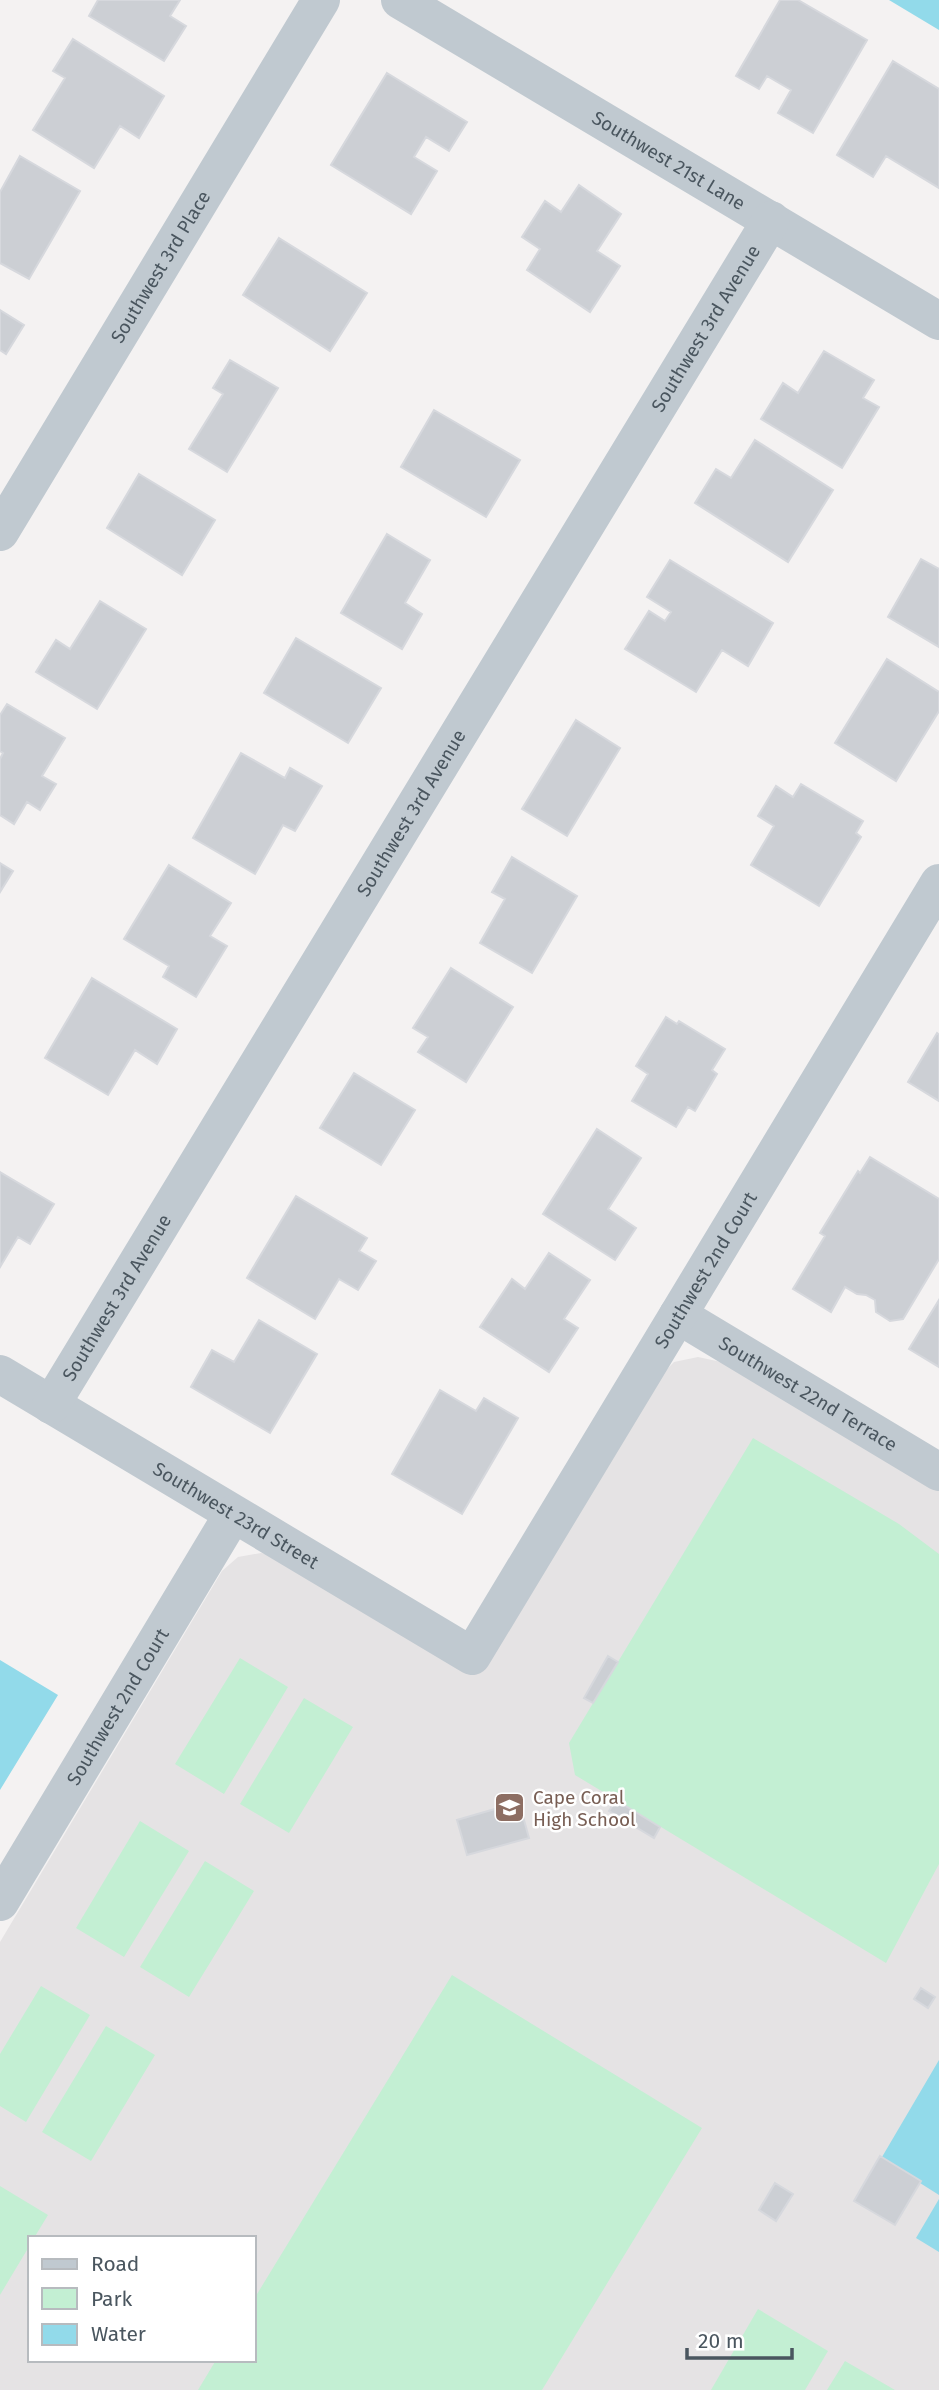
<svg xmlns="http://www.w3.org/2000/svg" width="939" height="2390" font-family="'Fira Sans',sans-serif">
<rect width="100%" height="100%" fill="#f4f2f2"/>
<path fill="#e5e3e4" fill-rule="evenodd" d="M698,1357L726,1363L939,1490V2390H0V1942L222,1571L238,1557L261,1553L281,1556L474,1674L653,1383L674,1362ZM30,2238H254V2360H30Z"/>
<path fill="#c3efd3" d="M753,1438L899,1524L939,1554V1864L886,1963L575,1775L569,1743Z
M240,1658L288,1687L224,1794L175,1764Z
M304,1698L353,1727L289,1833L240,1804Z
M140,1821L189,1851L124,1957L76,1928Z
M205,1861L254,1891L189,1997L140,1967Z
M452,1975L702,2128L542,2390H198L216,2360H254V2299Z
M41,1986L90,2015L26,2122L0,2106V2054Z
M106,2026L155,2055L91,2161L42,2132Z
M0,2186L48,2215L34,2238H30V2245L0,2295Z
M758,2309L828,2351L805,2390H711Z
M845,2361L895,2390H827Z"/>
<path fill="#92daea" d="M889,0H939V30Z
M0,1660L58,1695L0,1790Z
M939,2060V2195L920,2183L921,2181L882,2157Z
M939,2199V2252L916,2238Z"/>
<path fill="#cccfd4" stroke="#d6d8dd" stroke-width="2" d="M98,0H180L170,16L186,26L164,61L89,16Z
M780,0H798L867,40L813,133L778,113L791,90L767,76L759,89L736,76Z
M73,39L164,96L139,138L120,126L94,168L33,130L65,78L53,71Z
M893,61L939,89V188L886,156L873,177L837,155Z
M387,73L467,122L449,151L426,137L414,157L437,171L411,214L331,165Z
M20,156L80,191L29,279L0,263V192Z
M579,185L621,214L597,251L620,266L590,312L527,270L540,249L522,237L545,201L561,212Z
M279,238L367,293L330,351L243,295Z
M0,310L24,325L6,354L0,350Z
M824,351L874,380L863,398L879,407L842,468L761,419L783,383L798,393Z
M230,360L278,388L227,472L189,449L223,394L213,388Z
M434,410L520,460L486,517L401,467Z
M755,440L833,490L788,562L695,503L716,469L731,478Z
M139,474L215,520L182,575L107,528Z
M387,534L430,560L405,603L422,614L402,649L341,613Z
M921,559L939,569V647L888,617Z
M670,560L773,623L748,666L722,650L696,692L625,649L649,611L665,621L671,612L647,597Z
M100,601L146,629L97,709L36,672L56,640L70,649Z
M296,638L381,688L348,743L264,693Z
M887,659L939,692V711L896,781L835,743Z
M7,704L65,738L42,776L56,784L40,810L27,802L14,824L0,815V759L3,753L0,751V715Z
M576,720L620,748L567,836L522,809Z
M241,753L285,778L290,768L322,786L295,831L283,825L255,874L193,838Z
M801,784L863,821L856,833L861,837L819,906L751,865L774,826L758,816L776,786L793,797Z
M512,857L577,896L532,973L480,943L505,899L492,892Z
M0,863L13,871L0,892Z
M169,865L231,903L210,936L227,946L196,997L163,977L169,966L124,939Z
M451,968L513,1007L466,1082L418,1052L428,1037L413,1028Z
M92,978L177,1029L157,1064L135,1050L108,1095L45,1058Z
M666,1017L677,1024L679,1021L725,1049L712,1070L717,1074L695,1111L688,1107L676,1127L632,1101L648,1074L636,1066Z
M937,1033L939,1035V1101L908,1082Z
M354,1073L415,1110L381,1165L320,1128Z
M597,1129L641,1158L608,1209L636,1228L615,1260L543,1214Z
M870,1157L939,1199V1259L903,1319L890,1321L876,1312L875,1300L866,1295L857,1294L845,1287L831,1312L793,1289L825,1236L820,1233L858,1171L860,1173Z
M0,1172L54,1204L30,1244L18,1237L0,1267Z
M296,1196L367,1238L359,1251L376,1261L358,1290L339,1279L315,1319L247,1278Z
M549,1253L590,1280L564,1319L578,1328L549,1372L480,1327L512,1279L525,1289Z
M939,1300V1367L909,1349Z
M259,1320L317,1354L270,1433L191,1387L212,1350L234,1362Z
M440,1390L476,1411L484,1398L518,1418L462,1514L392,1474Z
M608,1656L618,1662L593,1703L584,1698Z
M616,1800L660,1827L654,1838L609,1811Z
M519,1802L529,1838L467,1855L457,1820Z
M921,1988L935,1997L928,2008L914,1999Z
M880,2156L921,2181L895,2225L854,2201Z
M775,2183L793,2194L776,2221L759,2210Z"/>
<g fill="none" stroke-linecap="round" stroke-linejoin="round">
<g stroke="#c0c9d0" stroke-width="38">
<path id="s1" d="M400,0L939,321"/>
<path id="s2" d="M0,532L321,0"/>
<path id="s3" d="M678,1315L939,1472"/>
<path id="s4" d="M0,1374L472,1656L939,883"/>
<path id="s5" d="M51,1405L771,220"/>
<path id="s6" d="M0,1902L233,1514"/>
</g>
</g>
<defs>
<symbol id="school-square" viewBox="-11 -11 22 22"><rect x="-9" y="-9" width="18" height="18" rx="4" fill="#8d6e63" stroke="#fff"/><path d="M0-5L7-2L0 1L-7-2ZM-4 1L0 2.5L4 1V4Q0 6-4 4Z" fill="#fff"/></symbol>
</defs>
<g fill-rule="evenodd">
<use href="#school-square" x="492" y="1790" width="35" height="35"/>
</g>
<g text-anchor="middle" dominant-baseline="central" stroke-width="5" stroke-linejoin="round" paint-order="stroke">
<g font-size="19" fill="#4a565f" stroke="#fff">
<text stroke="none"><textPath href="#s1" startOffset="313">Southwest 21st Lane</textPath></text>
<text stroke="none"><textPath href="#s2" startOffset="310">Southwest 3rd Place</textPath></text>
<text stroke="none"><textPath href="#s5" startOffset="1260">Southwest 3rd Avenue</textPath></text>
<text stroke="none"><textPath href="#s5" startOffset="693">Southwest 3rd Avenue</textPath></text>
<text stroke="none"><textPath href="#s4" startOffset="1001">Southwest 2nd Court</textPath></text>
<text stroke="none"><textPath href="#s5" startOffset="126">Southwest 3rd Avenue</textPath></text>
<text stroke="none"><textPath href="#s3" startOffset="152">Southwest 22nd Terrace</textPath></text>
<text stroke="none"><textPath href="#s4" startOffset="275">Southwest 23rd Street</textPath></text>
<text stroke="none"><textPath href="#s6" startOffset="228">Southwest 2nd Court</textPath></text>
</g>
<g font-size="19" fill="#785e54" stroke="#fff" text-anchor="start">
<text x="533" y="1797">Cape Coral<tspan x="533" dy="22">High School</tspan></text>
</g>
</g>
<rect x="28" y="2236" width="228" height="126" fill="#ffffff" stroke="#b7bbbf" stroke-width="2"/>
<rect x="42" y="2259" width="35" height="10" fill="#c0c9d0" stroke="#b7bbbf" stroke-width="2"/>
<text x="91" y="2271" font-size="21" fill="#4a565f">Road</text>
<rect x="42" y="2288" width="35" height="21" fill="#c3efd3" stroke="#b7bbbf" stroke-width="2"/>
<text x="91" y="2306" font-size="21" fill="#4a565f">Park</text>
<rect x="42" y="2324" width="35" height="21" fill="#92daea" stroke="#b7bbbf" stroke-width="2"/>
<text x="91" y="2341" font-size="21" fill="#4a565f">Water</text>
<path d="M687 2348v10h105v-10" fill="none" stroke="#4a565f" stroke-width="3.5"/>
<text x="698" y="2348" font-size="21" fill="#4a565f" stroke="#ffffff" stroke-width="5" paint-order="stroke">20 m</text>
</svg>
